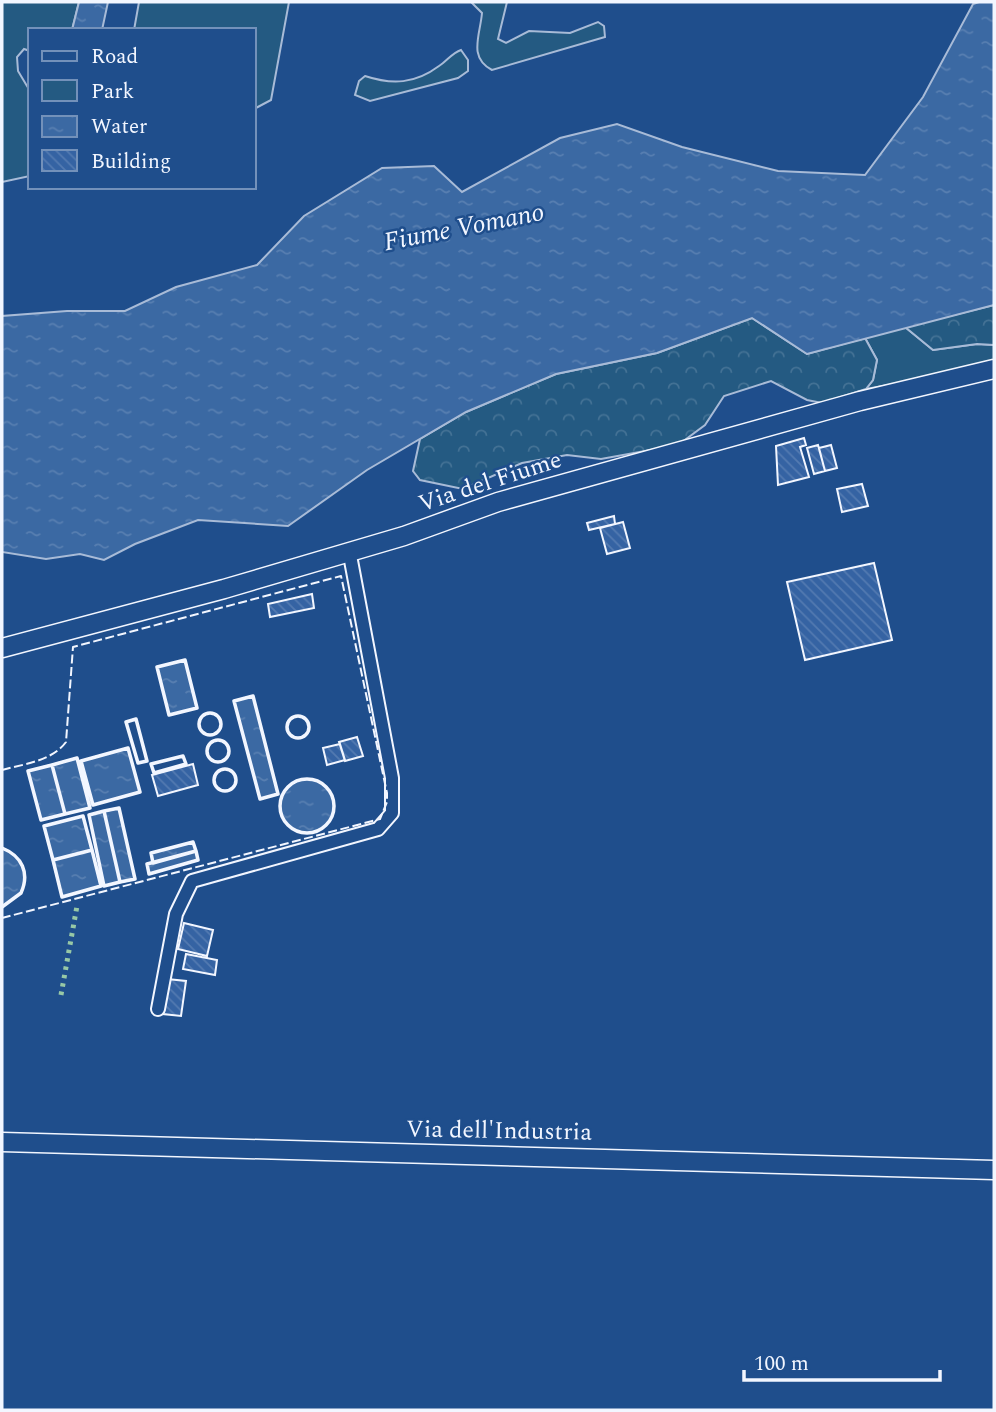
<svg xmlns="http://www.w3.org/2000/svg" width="996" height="1412" font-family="Spectral,serif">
<defs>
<pattern id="forest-crowns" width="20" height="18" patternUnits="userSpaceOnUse" patternTransform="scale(1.75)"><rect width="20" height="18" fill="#245a82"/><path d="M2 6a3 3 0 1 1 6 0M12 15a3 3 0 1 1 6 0" fill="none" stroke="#447295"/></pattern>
<pattern id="water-ripples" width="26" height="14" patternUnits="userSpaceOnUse" patternTransform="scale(1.75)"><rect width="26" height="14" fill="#3b69a3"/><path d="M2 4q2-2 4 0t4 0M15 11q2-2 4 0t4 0" fill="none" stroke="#587fb1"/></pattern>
<pattern id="building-back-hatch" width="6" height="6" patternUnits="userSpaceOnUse" patternTransform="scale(1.75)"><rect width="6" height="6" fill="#3563a3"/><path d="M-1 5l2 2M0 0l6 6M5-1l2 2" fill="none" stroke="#537ab1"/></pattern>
</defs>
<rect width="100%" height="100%" fill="#1f4e8c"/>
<path fill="#245a82" stroke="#a8bbd7" stroke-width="2" d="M2,2H79L72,30H30V51L24,49L17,57L18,71L30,91V176L2,182Z
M139,2H289L271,100L254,109V30H134Z
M471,2H507L498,39L506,43L529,31L570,33L598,22L604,26L605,37L492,70C468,57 480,36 482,13Z
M461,50L468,60V71L458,78L370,101L355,95L359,81L365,76C392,85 415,84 439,66C447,61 452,53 461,50Z
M905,327L933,350L977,344L994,345V366L866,389L873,380L877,360L865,338Z"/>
<path fill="url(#forest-crowns)" stroke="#a8bbd7" stroke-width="2" d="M994,305V345L977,344L933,350L905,327Z
M752,318L807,354L865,338L877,360L873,380L866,389L822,403L807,400L771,381L724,396L705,425L678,445L601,459L567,455L522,463L463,489L420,480L413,471L420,439L466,412L556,374L657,353Z"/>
<path fill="url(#water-ripples)" stroke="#a8bbd7" stroke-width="2" d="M79,2H108L102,30H72Z
M979,2H994V305L807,354L752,318L657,353L556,374L466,412L367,470L288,526L198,520L135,544L104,560L80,554L46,559L2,552V316L67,311H125L176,287L257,265L304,216L382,168L434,166L462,192L560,138L617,124L682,147L778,171L865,175L923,97L973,4Z
M185,660L197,708L169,715L157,667Z
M253,696L278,794L260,799L234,701Z
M128,748L140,792L93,805L81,761Z
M77,758L90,808L41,820L28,771Z
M280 806a27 27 0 1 1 54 0a27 27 0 1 1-54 0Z
M119,808L135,879L104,886L89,815Z
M83,816L101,886L62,897L44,826Z
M193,842L198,860L149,874L147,864L153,862L151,853Z
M2,848C22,856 30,873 21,893L2,907Z"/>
<path fill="url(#building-back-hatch)" stroke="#f2f6ff" stroke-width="2" d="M804,438L806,445L800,447L809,477L778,485L776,446Z
M818,445L825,471L814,474L807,448Z
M831,445L837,468L825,471L819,448Z
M862,484L868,506L842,512L837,489Z
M614,516L615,524L589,530L587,523Z
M623,522L630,548L607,554L600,528Z
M874,563L892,640L805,660L787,582Z
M312,594L314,608L270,617L268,604Z
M357,737L363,756L345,761L339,742Z
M340,744L345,760L327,765L323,748Z
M193,764L198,785L158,796L152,775Z
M184,923L213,930L207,956L178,949Z
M186,954L217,960L215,975L183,969Z
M167,979L186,981L181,1016L163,1014Z"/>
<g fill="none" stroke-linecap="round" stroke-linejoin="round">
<defs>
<path id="street" d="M158,1009L176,914L192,881L378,829L392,813V778L349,550"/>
<path id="secondary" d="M2,648L224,589L404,536L498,502L860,401L994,369
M2,1142L994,1170"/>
</defs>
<use href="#street" stroke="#f2f6ff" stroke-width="16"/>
<use href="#secondary" stroke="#f2f6ff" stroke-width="21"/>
<use href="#street" stroke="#1f4e8c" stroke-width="12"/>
<use href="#secondary" stroke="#1f4e8c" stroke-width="18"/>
<path stroke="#97c8a6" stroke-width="5" stroke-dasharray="3.5 5" stroke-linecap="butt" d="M61,995L77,906"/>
<path stroke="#f2f6ff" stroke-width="2" stroke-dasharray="9 3.5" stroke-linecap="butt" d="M2,770C24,764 52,761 66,742L73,647L341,576L387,793V802L380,819L2,918"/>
<path stroke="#f2f6ff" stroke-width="3.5" d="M185,660L197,708L169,715L157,667Z
M253,696L278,794L260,799L234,701Z
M199 724a11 11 0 1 1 22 0a11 11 0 1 1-22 0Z
M287 727a11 11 0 1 1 22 0a11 11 0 1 1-22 0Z
M136,719L147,761L138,763L126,722Z
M207 751a11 11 0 1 1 22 0a11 11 0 1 1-22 0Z
M128,748L140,792L93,805L81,761Z
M183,756L186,764L154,773L151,764Z
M77,758L90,808L65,814L52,765Z
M52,765L65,814L41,820L28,771Z
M214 780a11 11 0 1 1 22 0a11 11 0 1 1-22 0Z
M280 806a27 27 0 1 1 54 0a27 27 0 1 1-54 0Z
M119,808L135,879L120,882L104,811Z
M104,811L120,882L104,886L89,815Z
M83,816L92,850L53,860L44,826Z
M193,842L196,851L153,863L151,853Z
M2,848C22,856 30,873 21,893L2,907
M92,850L101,886L62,897L53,860Z
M196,851L198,860L149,874L147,864Z"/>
</g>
<g text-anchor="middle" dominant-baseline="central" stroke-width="5" stroke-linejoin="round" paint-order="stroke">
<g font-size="24" fill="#f2f6ff" stroke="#1f4e8c">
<text transform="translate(490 482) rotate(-18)">Via del Fiume</text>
<text transform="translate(499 1131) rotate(1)">Via dell'Industria</text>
</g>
<g font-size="26" font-style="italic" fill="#f2f6ff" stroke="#1f4e8c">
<text transform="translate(464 227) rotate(-11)">Fiume Vomano</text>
</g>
</g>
<rect width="996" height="1412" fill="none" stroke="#f2f6ff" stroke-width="7"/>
<rect x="28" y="28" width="228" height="161" fill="#1f4e8c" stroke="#7391ba" stroke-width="2"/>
<rect x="42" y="51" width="35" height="10" fill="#1f4e8c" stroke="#7391ba" stroke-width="2"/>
<text x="91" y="63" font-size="21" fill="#f2f6ff">Road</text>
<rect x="42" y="80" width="35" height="21" fill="#245a82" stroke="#7391ba" stroke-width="2"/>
<text x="91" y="98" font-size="21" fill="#f2f6ff">Park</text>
<rect x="42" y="116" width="35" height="21" fill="url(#water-ripples)" stroke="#7391ba" stroke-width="2"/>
<text x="91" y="133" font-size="21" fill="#f2f6ff">Water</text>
<rect x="42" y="150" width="35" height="21" fill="url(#building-back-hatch)" stroke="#7391ba" stroke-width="2"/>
<text x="91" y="168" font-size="21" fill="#f2f6ff">Building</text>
<path d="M744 1370v10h196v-10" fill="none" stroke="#f2f6ff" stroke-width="3.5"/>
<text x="754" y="1370" font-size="21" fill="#f2f6ff" stroke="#1f4e8c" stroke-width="5" paint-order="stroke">100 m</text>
</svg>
